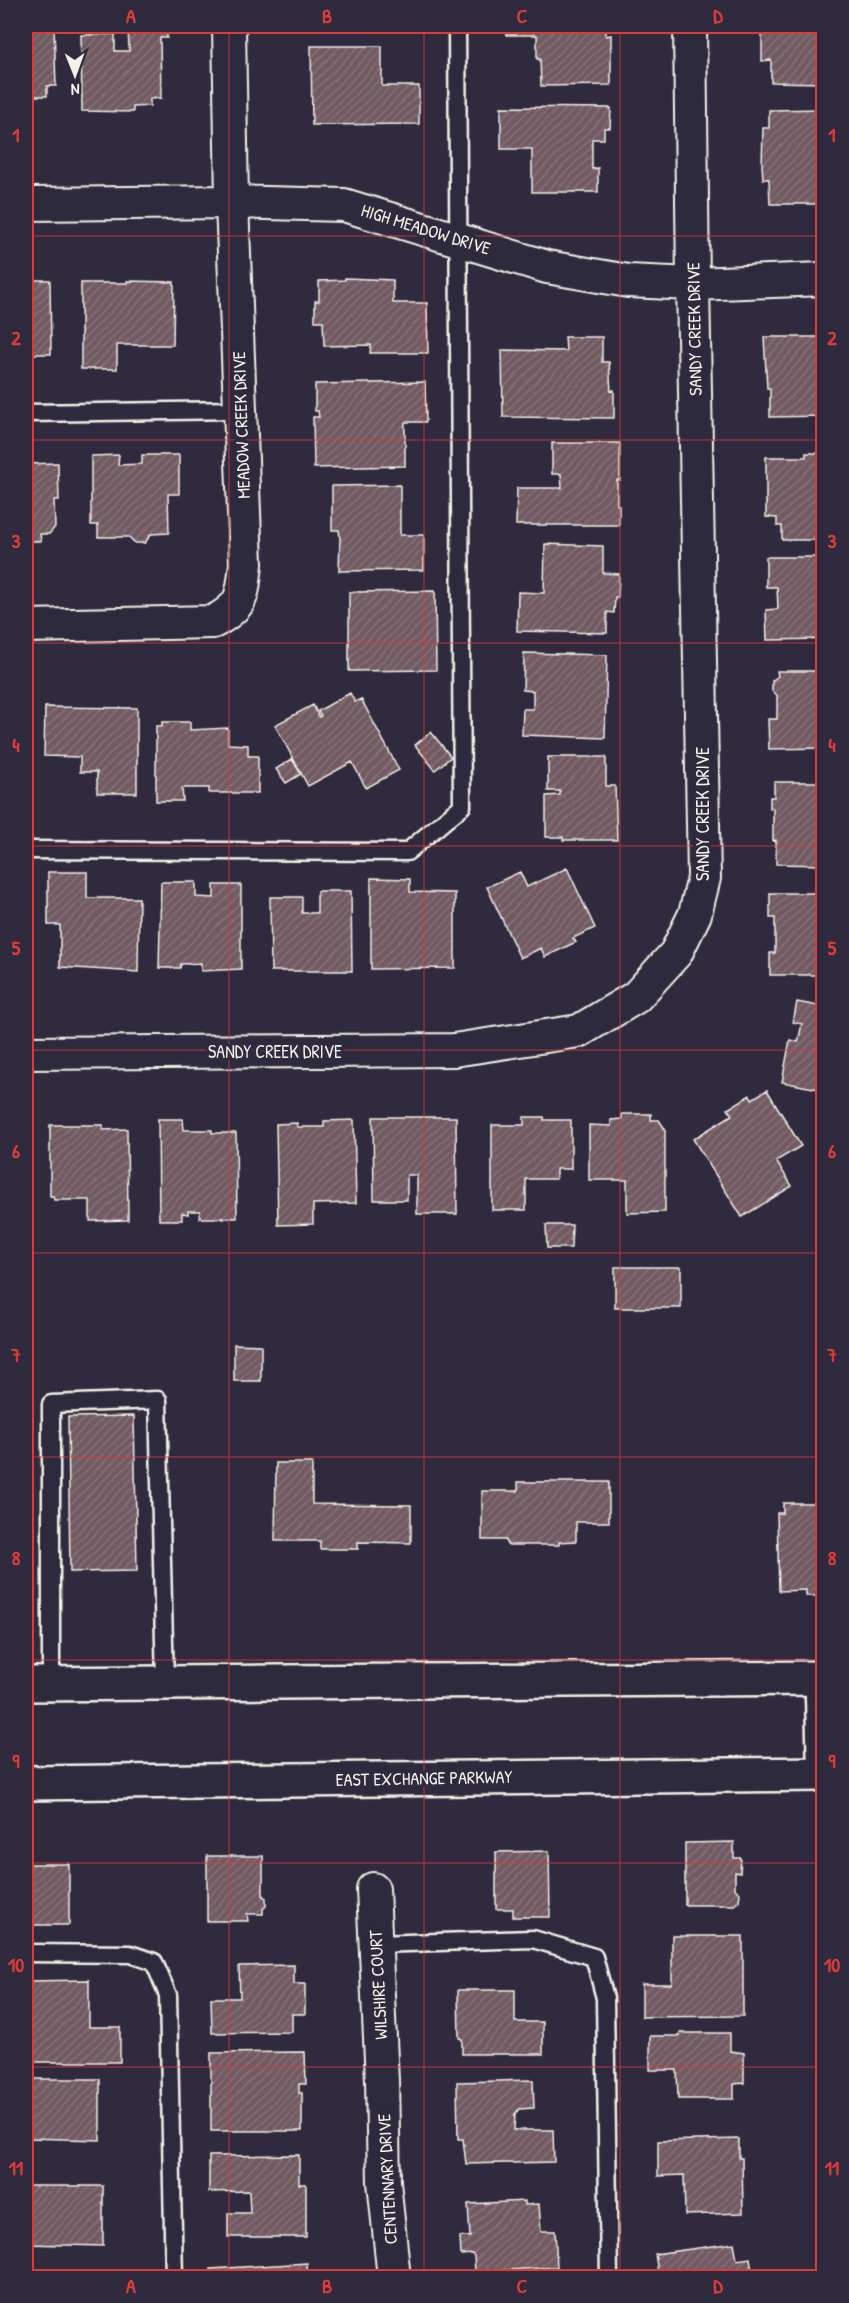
<svg xmlns="http://www.w3.org/2000/svg" width="849" height="2303" font-family="'Patrick Hand',sans-serif">
<defs>
<pattern id="building-hatch" width="6" height="6" patternUnits="userSpaceOnUse" patternTransform="scale(1.5)"><rect width="6" height="6" fill="#725a63"/><path d="M-1 1l2-2M0 6l6-6M5 7l2-2" fill="none" stroke="#877279"/></pattern>
</defs>
<rect width="100%" height="100%" fill="#2f2a3d"/>
<filter id="ink" filterUnits="userSpaceOnUse"><feTurbulence type="fractalNoise" baseFrequency=".0167" numOctaves="2"/><feDisplacementMap in="SourceGraphic" scale="12" xChannelSelector="R" yChannelSelector="G"/><feConvolveMatrix kernelMatrix="1 2 1 2 8 2 1 2 1" color-interpolation-filters="sRGB"/></filter>
<g filter="url(#ink)">
<path fill="url(#building-hatch)" stroke="#f4f1e8" stroke-width="1.5" d="M26,26H54L56,86H47V96H26Z
M128,26H167V38H160L161,98L150,99V106L133,107V112L82,111L81,35L115,34V51H129Z
M506,26H606V36L611,35V85L541,86L540,59H537V35H506Z
M762,26H824V83L771,82V60L762,61Z
M311,46H382V86H419V124L312,125Z
M501,107L611,108L610,128H604V139H592V169L598,168V192H532V149H501Z
M824,109V204H770L769,179H763L762,165L763,128H769V110Z
M345,278L393,280V303H427L428,353H370L371,345L324,346L323,321H315V301H319V281L345,280Z
M26,280H50L51,354H26Z
M127,281L174,282L173,345H117V369H81V283H127Z
M565,337H602V362H609L611,391L614,390V418L503,417L502,350L566,351Z
M764,337H824V416L770,417V388H767Z
M425,382L426,422H405V466L314,468L313,417H319L318,411H315V384Z
M552,443H620V480H617V505H619V525H516L517,488H562L561,474H552Z
M806,453H824V540H782V526H777V518L766,517V457H806Z
M119,455L118,465L142,464V455H179V494H168L169,533L151,534L145,543H135L129,537H98V525H91V456Z
M58,463L59,500H54L55,527L49,534H40L41,541H26V464Z
M400,485V535H424V570L339,571L340,538L339,530H332V486Z
M545,544L603,546V573L619,574L618,597H615L614,613L607,612V633L517,631L518,592L544,593Z
M766,557H824V639L767,640L766,610L778,609L777,587H766Z
M435,591L436,670L349,671V592Z
M524,653L607,655L605,738L522,735L523,709H533V691L523,690Z
M777,671H824V748L769,749L768,719H777V695L772,691V681L778,676Z
M350,693L355,702L361,699L399,770L366,788L352,762L308,786L275,725L313,705L319,717L321,716L318,711Z
M45,707L137,708V793H97V772H80V757L44,756Z
M162,722H190V730L228,728V744L248,745V756H258V793H209V788H182L183,801H156V726H162Z
M431,732L451,757L435,770L415,745Z
M548,757H606V786H615L617,840H563V837H546V796L560,795V791H548Z
M292,759L301,774L286,783L276,769Z
M774,782H824V865L776,864V840L773,841V808H770V797H774Z
M567,868L595,928L573,938L576,942L545,957L541,948L520,958L487,887L520,872L527,887Z
M48,872H87V898H139L138,972L60,967V925H48Z
M371,878L410,879V892L455,893V968L371,969Z
M161,882H196V897L214,898V885H241V969L201,971V963L181,964L180,968H159Z
M26,883H29L30,934H26Z
M317,891H351L352,971H271L270,897H302V913H317Z
M770,893H824V975H770V953H775V918H770Z
M797,1002L824,1007V1090L782,1082L790,1040L798,1042L802,1024L793,1022Z
M767,1090L801,1146L776,1161L792,1186L742,1217L693,1139L732,1115L728,1109L750,1095L752,1099Z
M622,1114H651V1120H659L665,1129V1212L627,1213V1180H589V1125L611,1126V1120L622,1119Z
M373,1117H456L457,1214H417V1175H407V1200H374Z
M524,1117H544V1120H571V1169H556V1179H526V1210H492V1125H524Z
M158,1119H183L184,1130H212V1133H236L237,1218H200V1211H188V1214L182,1213V1220H159Z
M354,1120L356,1203L313,1204V1224L278,1225L276,1124L297,1123V1127H324V1121Z
M50,1125H103V1130L127,1129L128,1220L90,1221V1200H54L53,1196H50Z
M546,1225H572L571,1248H547Z
M615,1267H681V1308H615Z
M234,1344L261,1345V1381H234Z
M134,1416L137,1571L70,1572L68,1417Z
M276,1463H312V1504L411,1505V1543L358,1542V1549H320V1541H275Z
M518,1482H609V1522H576V1541L559,1542V1545H507L506,1540H482V1491H518Z
M783,1503H824V1596H806V1590L779,1591L777,1513H783Z
M734,1842V1858H741L740,1873L735,1872V1889L740,1893L739,1901L735,1905H685V1843Z
M549,1851L550,1917H513V1909H496V1852Z
M207,1856H263V1896L266,1898V1906L263,1909V1914H247L248,1921H207Z
M26,1864H69V1925H26Z
M672,1936H743V2016L642,2017V1984H672Z
M294,1965V1984H305V2014H292V2032L212,2033L211,1998H240L239,1966Z
M89,1980V2027H120V2062H26V1981Z
M458,1990H515V2022H543V2054H462V2039L459,2038Z
M680,2033H730V2051L744,2053V2083L734,2084V2099H678L677,2070H650V2036H680Z
M305,2052L306,2084H299V2093H302V2131H211V2053Z
M26,2079H100V2140L26,2138Z
M533,2080L534,2108L519,2109L515,2114L514,2130H553L554,2162L466,2164L463,2139H458L457,2082Z
M739,2139V2158H742L743,2213L685,2215L684,2175L658,2176V2141Z
M299,2155V2184H306V2237H228V2213H250L249,2191L209,2192V2156Z
M26,2186H103V2246L26,2244Z
M525,2201V2205L539,2204L541,2231H555L557,2267L475,2272L474,2256L472,2254L461,2255L460,2237H470L468,2204Z
M734,2243L737,2260L750,2258L753,2278H659L655,2254Z
M307,2263L308,2278H211V2269Z"/>
<g fill="none" stroke-linecap="round" stroke-linejoin="round">
<defs>
<path id="service" d="M26,413L240,410
M26,850L407,852L462,806L457,26
M51,1684V1404L158,1400L165,1683
M376,1944L533,1939L594,1957L605,1998L609,2278
M26,1953L130,1954L154,1962L168,1995L174,2278"/>
<path id="minor" d="M26,204L232,202L344,205L547,267L628,281L693,284L824,279
M26,626L213,622C244,605 242,597 246,564L232,202L229,26
M26,1053L454,1050L579,1031L636,997L676,953L695,914L704,878L693,284L690,26
M373,1889L382,2081L384,2182L394,2278"/>
<path id="secondary" d="M822,1678L824,1755
M26,1684L824,1678
M26,1783L824,1774"/>
</defs>
<use href="#service" stroke="#f4f1e8" stroke-width="21"/>
<use href="#minor" stroke="#f4f1e8" stroke-width="36"/>
<use href="#secondary" stroke="#f4f1e8" stroke-width="38"/>
<use href="#service" stroke="#2f2a3d" stroke-width="16"/>
<use href="#minor" stroke="#2f2a3d" stroke-width="32"/>
<use href="#secondary" stroke="#2f2a3d" stroke-width="33"/>
</g>
</g>
<path fill="none" stroke="#d93c3b" stroke-width="1.5" stroke-opacity="0.55" d="M229,26V2278M424,26V2278M620,26V2278M26,236H824M26,440H824M26,643H824M26,846H824M26,1050H824M26,1253H824M26,1457H824M26,1660H824M26,1863H824M26,2067H824"/>
<g text-anchor="middle" dominant-baseline="central" stroke-width="6" stroke-linejoin="round" paint-order="stroke">
<g font-size="18" fill="#f4f1e8" stroke="#2f2a3d">
<text transform="translate(426 229) rotate(17)">HIGH MEADOW DRIVE</text>
<text transform="translate(694 329) rotate(-91)">SANDY CREEK DRIVE</text>
<text transform="translate(241 425) rotate(-92)">MEADOW CREEK DRIVE</text>
<text transform="translate(702 814) rotate(-90)">SANDY CREEK DRIVE</text>
<text x="275" y="1051">SANDY CREEK DRIVE</text>
<text transform="translate(424 1778) rotate(-1)">EAST EXCHANGE PARKWAY</text>
<text transform="translate(378 1985) rotate(-93)">WILSHIRE COURT</text>
<text transform="translate(387 2179) rotate(-93)">CENTENNARY DRIVE</text>
</g>
</g>
<rect width="849" height="2303" fill="none" stroke="#2f2a3d" stroke-width="66"/>
<g transform="translate(75 75) rotate(179)" stroke="#2f2a3d" stroke-width="4.5" paint-order="stroke">
<path d="M0-4.5L10 22L0 15L-10 22Z" fill="#f4f1e8"/>
<text y="-9" font-size="16" font-weight="bold" text-anchor="middle" fill="#f4f1e8">N</text>
</g>
<rect x="33" y="33" width="783" height="2237" fill="none" stroke="#d93c3b" stroke-width="2"/>
<g font-size="20" text-anchor="middle" font-weight="bold" fill="#d93c3b">
<text x="131" y="23">A</text>
<text x="327" y="23">B</text>
<text x="522" y="23">C</text>
<text x="718" y="23">D</text>
<text x="16" y="142">1</text>
<text x="832" y="142">1</text>
<text x="16" y="345">2</text>
<text x="832" y="345">2</text>
<text x="16" y="548">3</text>
<text x="832" y="548">3</text>
<text x="16" y="752">4</text>
<text x="832" y="752">4</text>
<text x="16" y="955">5</text>
<text x="832" y="955">5</text>
<text x="16" y="1158">6</text>
<text x="832" y="1158">6</text>
<text x="16" y="1362">7</text>
<text x="832" y="1362">7</text>
<text x="16" y="1565">8</text>
<text x="832" y="1565">8</text>
<text x="16" y="1768">9</text>
<text x="832" y="1768">9</text>
<text x="16" y="1972">10</text>
<text x="832" y="1972">10</text>
<text x="16" y="2175">11</text>
<text x="832" y="2175">11</text>
<text x="131" y="2293">A</text>
<text x="327" y="2293">B</text>
<text x="522" y="2293">C</text>
<text x="718" y="2293">D</text>
</g>
</svg>
